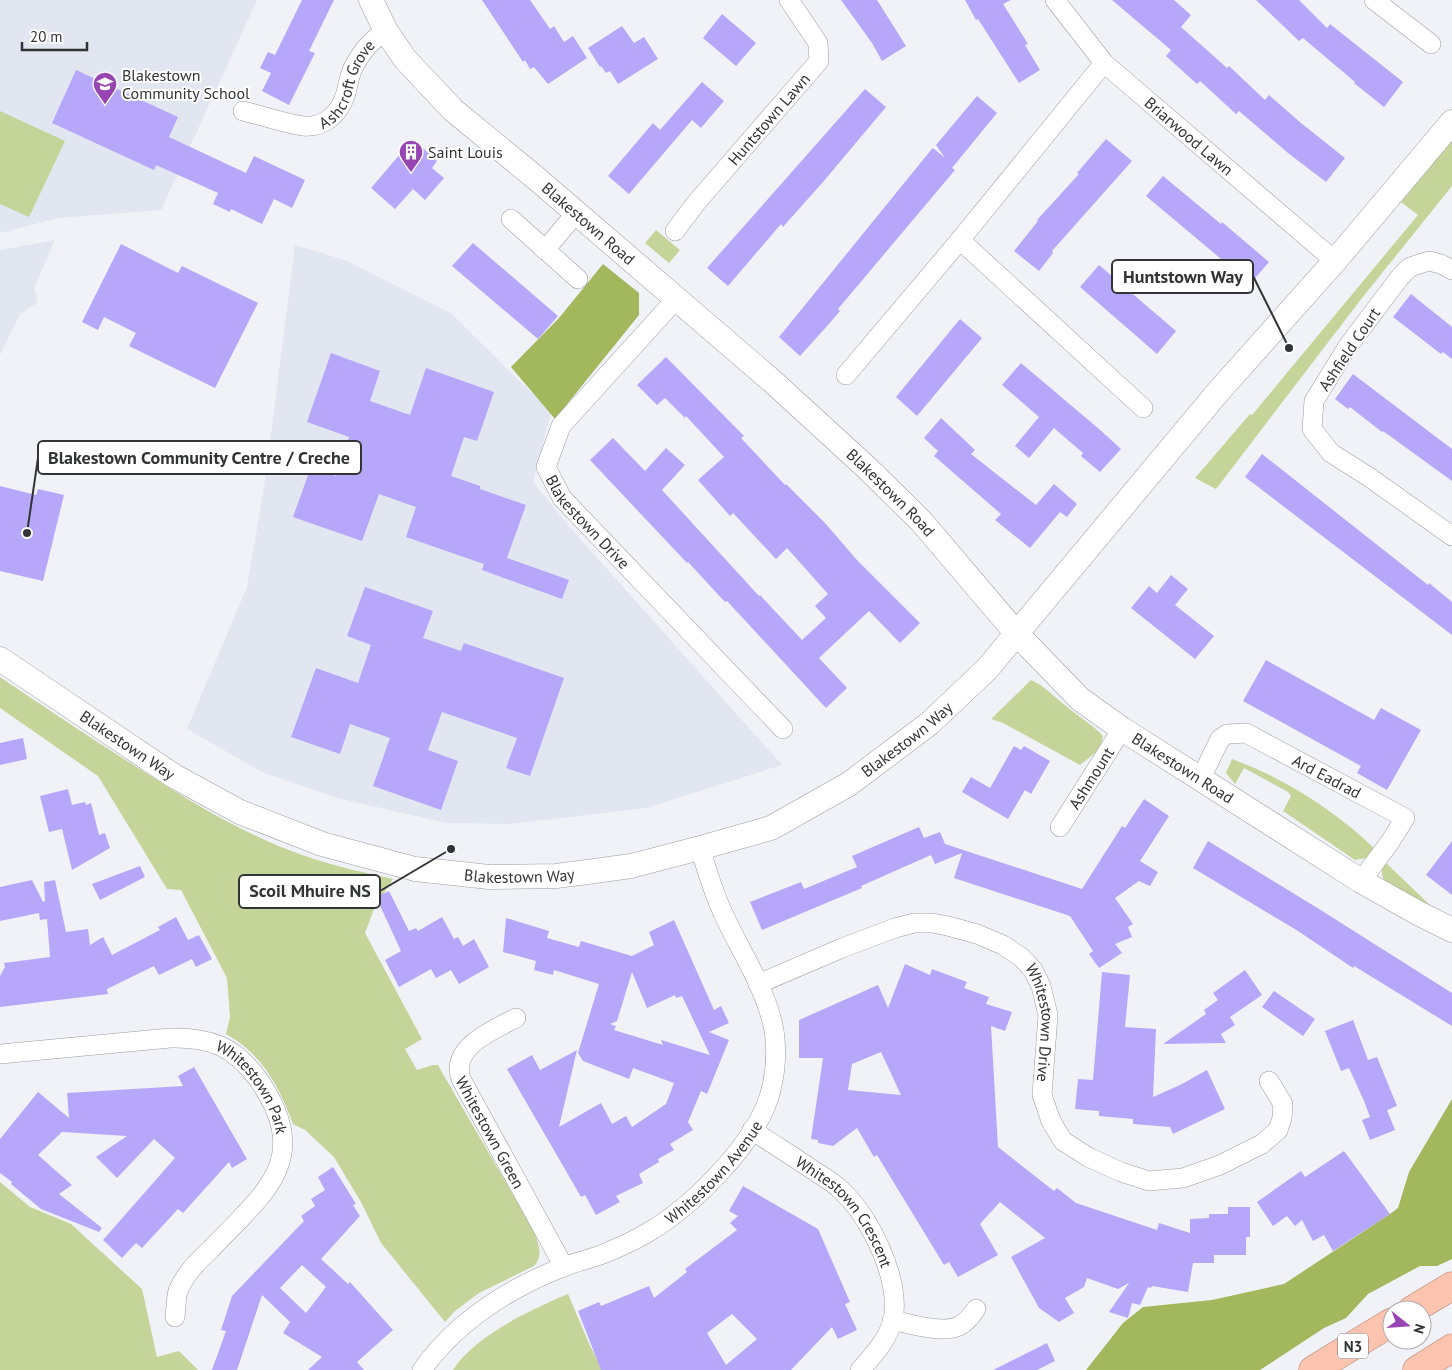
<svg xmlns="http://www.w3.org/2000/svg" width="1452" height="1370" font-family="'PT Sans',sans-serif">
<rect width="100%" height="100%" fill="#f1f2f7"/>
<path fill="#e1e6f1" d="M0,0H257L161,210L58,218L0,233Z
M55,240L34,288L38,302L20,314L0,355V250Z
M295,245L347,261L452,314L551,412L533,482L574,532L782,765L646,808L510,824L446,823L337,798L262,772L187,729L247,587L266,475Z"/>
<path fill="#c5d499" d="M0,111L65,141L29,217L0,204Z
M1452,141V186L1362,298L1216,489L1195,478L1250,414L1252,415L1418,215L1401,202Z
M656,230L680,250L669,263L645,243Z
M0,677C47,709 95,741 143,771C194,804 247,836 305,856C333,866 363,872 393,879L374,909L365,933L422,1039L405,1049L417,1070L433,1065H438L443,1074L534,1231C538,1243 544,1256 534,1266L479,1293L455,1311L445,1322L381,1243L361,1202L334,1157L305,1130L293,1124C279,1086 262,1054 226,1034L230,1017L227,978L181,890L167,889L98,776L0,708Z
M1031,680C1045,686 1054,697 1066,706C1079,717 1092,724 1103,736L1100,749L1080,765L1003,723L991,719Z
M1232,759C1286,779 1334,810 1375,849L1367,858L1355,860L1283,811L1291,796L1288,792L1244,768L1235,784L1226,773Z
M1384,861L1431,906L1422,903L1385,881C1380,875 1382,868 1384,861Z
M0,1182L30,1207L71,1224L142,1289L157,1357L179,1351L198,1370H0Z
M568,1294L591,1348L603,1370H453C474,1336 532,1309 568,1294Z"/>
<path fill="#a3b75c" d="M603,264L639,293V315L555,419L511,367L559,318Z
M1452,1099V1259L1437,1266H1420L1368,1294L1346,1318L1324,1328L1260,1370H1086L1123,1323L1143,1307L1212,1300L1284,1284L1390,1214L1398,1208L1409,1172Z"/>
<path fill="#b7a7fb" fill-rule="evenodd" d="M302,0H334L309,51L315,53L289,105L262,91L271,73L260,68L268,52L275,55Z
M482,0H530L550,29L554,26L564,42L573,36L587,58L548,84L534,67L530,69L525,60L523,62Z
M841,0H877L906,46L882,61L872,43Z
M965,0H1011L1003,4L1028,44L1025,45L1040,70L1019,83L978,19L976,20Z
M1112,0H1174L1191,15L1181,27L1227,68L1229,66L1265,100L1269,95L1301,123L1345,158L1326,182L1288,153L1239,111L1236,114L1200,81L1197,84L1166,56L1171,50Z
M1256,0H1299L1327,28L1330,24L1403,82L1384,107L1354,83L1355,82L1303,38L1299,41Z
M722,14L756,43L736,66L703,38Z
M622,26L634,43L644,37L658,59L618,84L610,71L606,73L601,66L600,67L588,48Z
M76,70L178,117L169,137L246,173L254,156L305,180L292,208L274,199L262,224L231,209L230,212L213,204L218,193L156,165L154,170L52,123Z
M702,82L724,101L701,128L692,120L629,194L608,176L653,123L660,130Z
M865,89L886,107L823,182L783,227L781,224L728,286L707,268Z
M977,96L997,113L952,168L955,170L838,309L840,311L828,325L800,356L779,337L931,150L933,148L945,158L936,145Z
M413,139L437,161L432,168L444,178L425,200L413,189L395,209L371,188Z
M1106,139L1132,161L1052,251L1053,253L1039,271L1014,251L1038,221L1037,220L1079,174L1077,173Z
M1163,176L1221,224L1222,222L1269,262L1250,284L1243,278L1233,290L1216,276L1227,264L1146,196Z
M473,243L558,316L538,339L452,266Z
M121,244L178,273L182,266L258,303L215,388L129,346L136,333L104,317L98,330L82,322Z
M1099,265L1176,331L1157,354L1080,287Z
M1411,294L1452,327V359L1443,352L1441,354L1393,317Z
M960,319L982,338L917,416L896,397Z
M331,353L380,371L370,401L410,415L426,368L494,392L477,441L464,437L451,476L480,486V489L526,505L507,558L569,580L562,599L482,570L484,564L406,537L416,507L379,494L362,541L293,517L311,467L336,476L349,437L307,422Z
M666,357L744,436L741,438L785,485L786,484L825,523L857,560L920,623L900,643L869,611L819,658L847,688L826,708L727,601L725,602L688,562L687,563L590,460L613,438L645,471L666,448L685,465L662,490L759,596L760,595L802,640L826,618L815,606L828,594L787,548L776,559L733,513L730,516L698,480L724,457L686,416L685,418L665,398L657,405L637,385Z
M1021,363L1099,429L1121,449L1100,472L1081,456L1083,453L1054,428L1029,458L1015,446L1039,417L1002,385Z
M1353,374L1452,449V481L1383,431L1382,432L1350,407L1348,409L1335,399Z
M941,418L975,450L971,454L1036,505L1054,484L1077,504L1067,517L1060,512L1030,548L995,520L1001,514L934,456L938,451L924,438Z
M1262,454L1428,585L1429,583L1452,602V635L1245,477Z
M0,486L36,495L38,489L64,495L43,581L0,571Z
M1171,575L1188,589L1175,605L1214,636L1195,659L1131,608L1149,586L1157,593Z
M365,587L433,611L423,638L461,651L464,643L564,678L530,776L506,768L517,738L442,712L428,750L458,761L441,810L373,786L390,738L350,724L340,754L291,737L316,668L358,683L371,645L347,636Z
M1266,660L1374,720L1381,708L1421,730L1387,790L1357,773L1361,766L1243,701Z
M23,738L27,759L0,765V743Z
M1014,746L1021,750L1024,746L1050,761L1031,794L1025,790L1008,819L962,792L971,777L990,788Z
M68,789L72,805L85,802L86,805L91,803L99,835L105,833L110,848L72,870L62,829L49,832L40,796Z
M1144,799L1169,816L1140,861L1158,872L1150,886L1139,881L1115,898L1133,924L1128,927L1132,937L1115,944L1122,953L1099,968L1089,954L1093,951L1070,916L954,878L962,853L935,864L931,855L861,886L862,888L762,930L750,902L801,882L804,889L857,867L852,856L919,827L924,838L940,832L945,844L1082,889L1122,826L1125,828Z
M1208,841L1319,909L1452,993V1026L1354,966L1353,968L1298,931L1193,868Z
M1452,841V895L1426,875Z
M140,866L145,877L100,900L92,884Z
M32,880L43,902L45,901L44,882L55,880L66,932L88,929L90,945L103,937L112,955L160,930L158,927L176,917L188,940L199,935L212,959L196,967L192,959L159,975L154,966L107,989L108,994L0,1007V976L5,967L4,963L50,957L47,919L40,920L39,913L0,921V887Z
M389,891L409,931L416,928L418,931L442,917L454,939L458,937L463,946L474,939L489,967L459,984L451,970L436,978L431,969L399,987L385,960L401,951L376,897Z
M506,918L549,931L547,938L579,947L581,941L632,956L654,945L649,932L674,920L714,1010L721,1006L729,1023L709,1032L729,1040L707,1094L701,1091L688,1122L693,1130L670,1144L674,1150L658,1159L659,1162L639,1174L643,1183L616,1196L620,1202L596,1215L585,1195L581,1197L507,1069L532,1055L540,1070L577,1050L559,1127L601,1103L612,1124L626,1116L632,1127L666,1104L674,1083L633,1068L629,1079L583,1061L578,1053L599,984L554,970L553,975L534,970L536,961L503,952ZM632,972L647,1008L675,995L676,998L682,996L710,1055L661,1040L663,1045L614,1030L616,1026L610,1024L617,1021Z
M905,964L930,975L932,969L967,982L964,988L989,997L986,1004L1012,1012L1005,1031L991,1026L998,1147L1054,1191L1057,1188L1076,1203L1157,1230L1159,1223L1190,1233V1219L1209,1218V1214H1228V1207H1250V1237H1246V1255H1214V1263H1193L1188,1292L1152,1286L1151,1288L1148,1287L1140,1305L1132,1303L1128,1318L1109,1312L1129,1283L1118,1289L1087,1278L1084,1287L1065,1298L1074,1313L1059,1322L1039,1308L1011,1257L1045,1238L1000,1202L980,1224L998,1255L958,1277L949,1262L944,1265L877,1155L874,1157L857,1128L833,1146L818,1143V1140L811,1139L823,1058H799V1020L878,985L888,1008ZM881,1052L901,1095L848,1090L852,1064Z
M1245,970L1262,995L1230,1017L1235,1025L1221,1034L1226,1043L1163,1044L1206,1014L1204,1010L1218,1000L1213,993Z
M1102,972L1130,975L1125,1027L1156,1029L1153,1097L1180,1085L1207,1070L1225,1109L1173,1134L1170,1127L1133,1124V1119L1099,1116V1111L1075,1109L1078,1079L1093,1080Z
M1274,991L1315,1019L1303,1036L1262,1007Z
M1353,1020L1368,1060L1377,1057L1397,1106L1387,1110L1395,1130L1370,1140L1362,1120L1370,1117L1364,1101L1349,1068L1341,1071L1325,1031Z
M194,1067L247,1159L232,1168L229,1162L183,1213L178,1209L142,1248L136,1243L122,1258L103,1240L175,1158L154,1139L117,1178L96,1157L127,1136L62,1132L38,1155L72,1185L59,1194L102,1228L99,1232L41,1209L11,1184L12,1182L0,1173V1139L38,1092L69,1118L67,1093L183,1086L178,1076Z
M1344,1151L1390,1214L1333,1251L1324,1235L1313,1241L1302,1220L1295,1226L1287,1216L1273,1226L1257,1202L1301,1171L1305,1177Z
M333,1167L356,1204L353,1205L360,1216L321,1259L348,1284L350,1282L393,1330L357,1362L364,1370H308L322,1357L283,1333L290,1322L262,1295L237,1370H212L226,1331L221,1330L232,1296L304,1221L301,1216L315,1206L311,1199L325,1190L318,1177ZM302,1265L326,1287L306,1313L280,1288Z
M743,1186L818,1229L850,1302L845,1304L857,1330L838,1339L832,1327L791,1370H601L578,1311L599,1302L601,1306L649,1286L654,1298L687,1272L685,1269L737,1230L730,1223L738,1216L729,1211ZM732,1314L757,1339L726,1365L707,1333Z
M1047,1343L1055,1361L1037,1370H993Z"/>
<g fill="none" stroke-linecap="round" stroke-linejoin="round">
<defs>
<g id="minor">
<path id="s1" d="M1055,0L1104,63L1335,261"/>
<path d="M1374,0L1431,44"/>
<path id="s2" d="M243,111C263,116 283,123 303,126C321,128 336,117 343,101C348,91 348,78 353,68C362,51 370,41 386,31"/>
<path d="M511,219L578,279"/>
<path id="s3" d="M675,231L696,203L819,61L818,43L789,0"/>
<path d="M960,240L1143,408"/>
<path d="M545,250L576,213"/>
<path d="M1452,270L1441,264L1429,261L1410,267L1400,277L1348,346L1314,401L1312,429L1331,453L1369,477L1452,536"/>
<path id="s4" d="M677,298L561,426L546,467L562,498L783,729"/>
<path d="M846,375L960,240L1104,63"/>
<path id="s5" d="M1200,780L1220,739L1227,734L1246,733L1405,818L1390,842L1361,881"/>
<path id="s6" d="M1060,827L1122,729"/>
<path id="s7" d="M758,984L842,948L895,928L914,923H932L948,926L977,934L1003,945L1021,957L1033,970L1041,986L1048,1015L1042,1095L1051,1121L1063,1141L1088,1157L1121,1172L1149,1181L1183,1178L1220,1165L1262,1144L1278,1130L1282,1118L1283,1104L1269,1081"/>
<path id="s8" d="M516,1018C493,1030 450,1047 461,1079L564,1267"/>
<path id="s9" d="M0,1054L170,1038C210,1037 234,1046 258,1079C314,1160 265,1192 211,1249C198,1261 185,1274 178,1291C176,1298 176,1309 175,1317"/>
<path id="s10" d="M752,1130C771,1143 791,1155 810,1168C820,1175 832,1181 841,1190C870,1217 901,1279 893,1320C888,1339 873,1356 860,1370"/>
<path d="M892,1320C910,1324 943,1334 959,1326C967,1322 971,1316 976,1309"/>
<path id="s11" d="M422,1370C457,1320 508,1289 563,1267C576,1262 590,1259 603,1254C618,1248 633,1241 647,1233C692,1207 759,1141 771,1090C776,1070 777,1050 774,1030C766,988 740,951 723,913C713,892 707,870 700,848"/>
</g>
<g id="tertiary">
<path id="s12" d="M371,0L386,31L405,59L453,110L537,179L772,381L866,467L921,521L1017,634L1080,699L1122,729L1361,881L1418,913L1452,930"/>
<path id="s13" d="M0,659L174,776L240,812L322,844L415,869L489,877L556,876L580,873L631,866L700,848L771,828L849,784L930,723L987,669L1218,392L1335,261L1452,122"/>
</g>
<path id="trunk" d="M1412,1310L1452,1286
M1313,1370L1392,1322
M1417,1370L1452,1348"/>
</defs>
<use href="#minor" stroke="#9b9ca0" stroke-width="20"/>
<use href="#tertiary" stroke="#9b9ca0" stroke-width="25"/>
<use href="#trunk" stroke="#b58777" stroke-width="29"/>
<use href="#minor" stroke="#fff" stroke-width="19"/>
<use href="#tertiary" stroke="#fff" stroke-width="24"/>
<use href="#trunk" stroke="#fcc3af" stroke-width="28"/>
</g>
<defs>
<symbol id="school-pin" viewBox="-11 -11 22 30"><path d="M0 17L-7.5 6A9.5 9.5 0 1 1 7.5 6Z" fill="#9845b4" stroke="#fff"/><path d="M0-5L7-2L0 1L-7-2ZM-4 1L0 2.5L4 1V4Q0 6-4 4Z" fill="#fff"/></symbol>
<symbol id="building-pin" viewBox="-11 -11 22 30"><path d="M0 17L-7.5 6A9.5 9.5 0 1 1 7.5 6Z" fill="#9845b4" stroke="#fff"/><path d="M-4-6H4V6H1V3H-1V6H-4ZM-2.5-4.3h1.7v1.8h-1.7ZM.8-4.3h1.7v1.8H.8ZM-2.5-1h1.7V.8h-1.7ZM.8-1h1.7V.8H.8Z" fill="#fff"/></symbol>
</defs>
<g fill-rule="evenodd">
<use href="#school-pin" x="91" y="70" width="28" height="38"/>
<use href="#building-pin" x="397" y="138" width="28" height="38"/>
</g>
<g text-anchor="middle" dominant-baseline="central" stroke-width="4" stroke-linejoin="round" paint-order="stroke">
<rect fill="#fff" stroke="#707071" stroke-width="1" x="1338" y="1333.5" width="30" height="25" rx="4"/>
<g font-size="15" font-weight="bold" fill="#323334">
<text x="1353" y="1346">N3</text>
</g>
<g font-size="16" fill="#323334" stroke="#fff" text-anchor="start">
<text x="122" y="75">Blakestown<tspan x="122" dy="18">Community School</tspan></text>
<text x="428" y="152">Saint Louis</text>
</g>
<g font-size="16" fill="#323334" stroke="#fff">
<text stroke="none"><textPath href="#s2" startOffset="129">Ashcroft Grove</textPath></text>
<text stroke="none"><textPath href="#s3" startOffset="146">Huntstown Lawn</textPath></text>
<text stroke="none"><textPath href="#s1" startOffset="192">Briarwood Lawn</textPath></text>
<text stroke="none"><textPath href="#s12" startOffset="315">Blakestown Road</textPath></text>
<text transform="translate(1349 349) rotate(-56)">Ashfield Court</text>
<text stroke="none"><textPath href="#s12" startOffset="720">Blakestown Road</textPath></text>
<text stroke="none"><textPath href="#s4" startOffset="286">Blakestown Drive</textPath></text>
<text stroke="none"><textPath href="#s13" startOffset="994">Blakestown Way</textPath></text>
<text stroke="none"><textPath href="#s13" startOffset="154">Blakestown Way</textPath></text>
<text stroke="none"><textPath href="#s12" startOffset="1124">Blakestown Road</textPath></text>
<text stroke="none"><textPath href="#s5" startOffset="165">Ard Eadrad</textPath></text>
<text stroke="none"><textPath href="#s6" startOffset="58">Ashmount</textPath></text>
<text stroke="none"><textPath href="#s13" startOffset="574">Blakestown Way</textPath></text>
<text stroke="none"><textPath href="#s7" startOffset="354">Whitestown Drive</textPath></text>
<text stroke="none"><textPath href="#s9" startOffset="276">Whitestown Park</textPath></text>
<text stroke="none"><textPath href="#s8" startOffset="151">Whitestown Green</textPath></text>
<text stroke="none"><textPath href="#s11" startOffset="359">Whitestown Avenue</textPath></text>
<text stroke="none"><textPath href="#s10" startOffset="126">Whitestown Crescent</textPath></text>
</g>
</g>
<path fill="none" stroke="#323334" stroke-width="2" d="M1289 348L1253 276M27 533L38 458M451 849L380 891"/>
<g fill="#323334" stroke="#fff" stroke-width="2">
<circle cx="1289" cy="348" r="5"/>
<circle cx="27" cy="533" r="5"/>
<circle cx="451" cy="849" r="5"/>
</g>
<g fill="#fff" stroke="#323334" stroke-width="2">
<rect x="1112" y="260" width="141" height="33" rx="5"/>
<rect x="38" y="441" width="323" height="33" rx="5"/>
<rect x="239" y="875" width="141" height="33" rx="5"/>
</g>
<g font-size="18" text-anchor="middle" font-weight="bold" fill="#323334">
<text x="1183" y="283">Huntstown Way</text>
<text x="199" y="464">Blakestown Community Centre / Creche</text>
<text x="310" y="897">Scoil Mhuire NS</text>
</g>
<g transform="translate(1407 1325) rotate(107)"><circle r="24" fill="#ffffff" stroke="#adadae"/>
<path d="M0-4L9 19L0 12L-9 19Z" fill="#9845b4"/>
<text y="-8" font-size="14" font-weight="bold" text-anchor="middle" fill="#323334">N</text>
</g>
<path d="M22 42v8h65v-8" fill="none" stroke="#323334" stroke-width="2.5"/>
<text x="30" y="42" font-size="15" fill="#323334" stroke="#ffffff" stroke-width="4" paint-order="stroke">20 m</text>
</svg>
